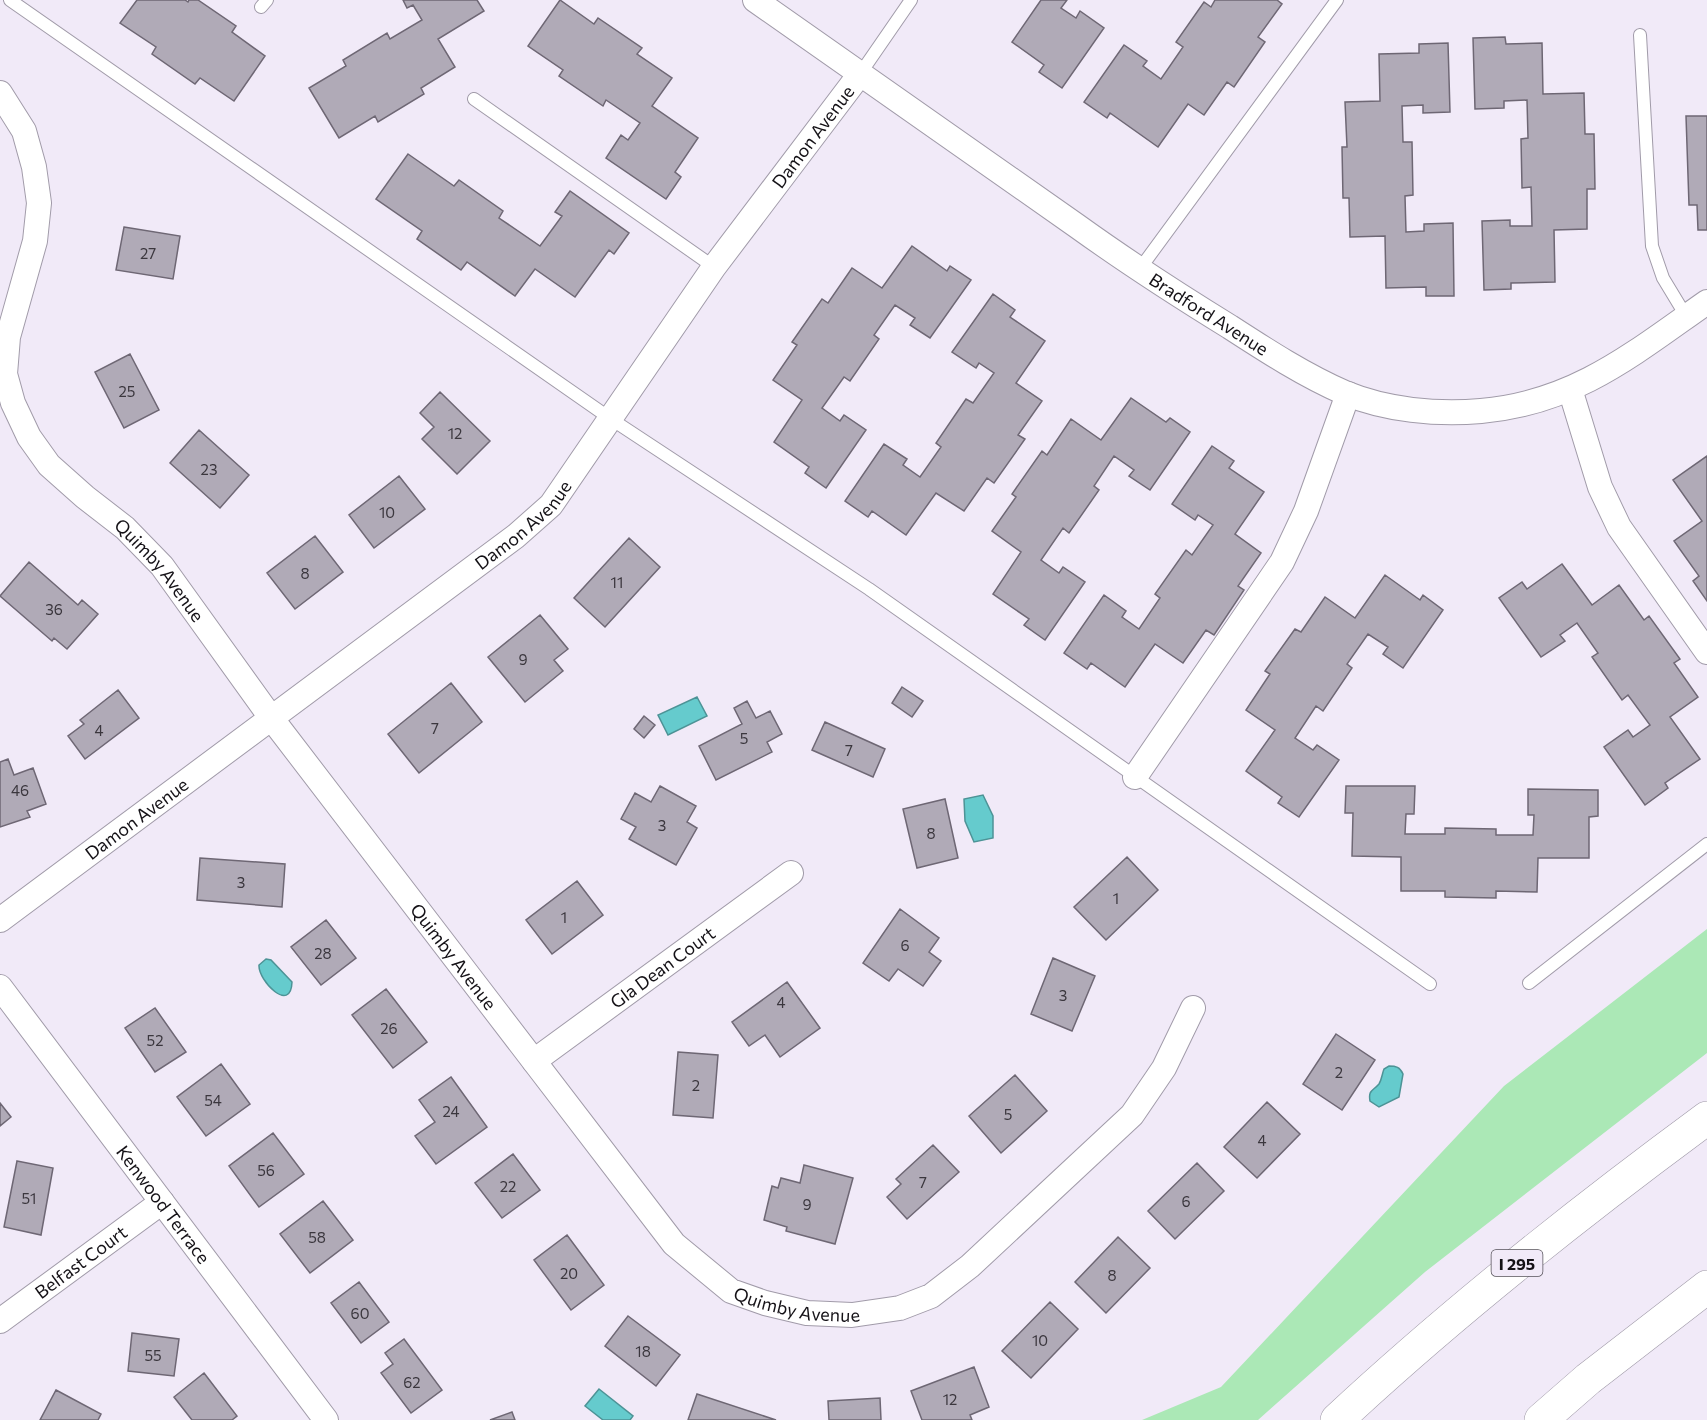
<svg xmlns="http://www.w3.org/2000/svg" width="1707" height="1420" font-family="Commissioner,sans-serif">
<rect width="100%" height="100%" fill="#f1eaf8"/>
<path fill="#abe8b6" d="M1707,929V1053L1425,1272L1258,1420H1142L1221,1387L1504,1086Z"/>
<path fill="#65cbcd" stroke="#4d9396" stroke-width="1.5" d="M697,697L707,716L668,735L658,715Z
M983,795L993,816V838L974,842L965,821L964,799Z
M266,959L271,960L292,982C291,1014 258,981 259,965Z
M1389,1066C1396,1066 1400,1067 1403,1074L1399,1097L1379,1107L1370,1101C1368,1090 1373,1091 1379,1084C1382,1079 1382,1074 1384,1069Z
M599,1389L633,1416L630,1420H603L585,1406Z"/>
<path fill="#b0aab7" stroke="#6e6774" stroke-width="1.5" d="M137,0H185L188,2L189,0H198L236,26L232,32L265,56L234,101L200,78L195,84L152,54L156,47L120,23Z
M403,0H477L484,11L438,39L455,67L421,88L424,94L378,122L375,116L339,138L309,88L346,66L343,60L387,33L390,39L422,20L413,5L407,8Z
M560,0L594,24L598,18L642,48L637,54L672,78L652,106L698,138L675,172L681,177L666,199L606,158L621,135L628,140L640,123L606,100L603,106L559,76L563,70L528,46Z
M1041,0H1067L1061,8L1076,18L1080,11L1104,28L1062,88L1039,72L1044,65L1012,42Z
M1215,0H1277L1282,4L1258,37L1265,42L1234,87L1227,82L1204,115L1188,104L1158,147L1110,113L1107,118L1084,102L1124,45L1147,61L1143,66L1161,79L1183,47L1176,42L1204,2L1211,7Z
M1505,37L1506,44L1542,43L1543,94L1584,93L1585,134H1594L1595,189H1587V229L1554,230L1555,282L1511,283V289L1484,290L1482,221L1510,220V226H1532L1531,187L1522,188L1521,139L1528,138L1527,100L1504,101V108L1475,109L1473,38Z
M1448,43L1450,112L1423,113V105L1402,106L1403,142H1412L1413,195L1405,196L1406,232L1424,231V224L1453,223L1454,296H1426V287L1386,288L1385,236L1350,237L1349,198H1343L1342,147H1347L1345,102L1380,101L1379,54L1419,53V44Z
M1686,116H1707V230H1698L1697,205H1689Z
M408,154L454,186L459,180L503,211L499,218L540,246L562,216L555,212L570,191L629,233L614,254L609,250L575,297L535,269L515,296L467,262L461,270L417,239L422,231L376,199Z
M124,227L180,236L173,279L116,270Z
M912,246L947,271L950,266L971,280L930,338L910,325L915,318L895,305L874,335L879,339L850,381L844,377L822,408L840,421L844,415L866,430L826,488L805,473L809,467L774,442L802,400L773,380L797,345L792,342L822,299L828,303L852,268L882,288Z
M993,294L1015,310L1010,317L1045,341L1016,383L1042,401L1018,435L1025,439L994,483L987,478L964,511L936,493L906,535L872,511L868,517L845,501L884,444L907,459L903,465L920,477L941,447L936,443L966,399L973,403L994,373L979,363L976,368L952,352Z
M130,354L159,410L124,428L95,372Z
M440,392L490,441L457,474L422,439L434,427L420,413Z
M1131,398L1166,422L1170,418L1190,432L1150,490L1129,476L1134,470L1114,456L1094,486L1099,490L1069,533L1063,528L1041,560L1059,573L1063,567L1085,582L1045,640L1024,625L1029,619L993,594L1021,552L992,531L1016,497L1012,494L1042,451L1047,455L1071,419L1101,440Z
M199,430L249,475L220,508L170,463Z
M1212,446L1234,461L1229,468L1264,492L1235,534L1261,553L1238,586L1244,590L1214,635L1206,630L1183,663L1155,644L1125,687L1091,663L1087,669L1064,653L1104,595L1126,611L1122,617L1139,629L1160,598L1155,594L1186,550L1192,555L1213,525L1198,515L1195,520L1172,504Z
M1707,456V601L1693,581L1699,576L1674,541L1702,521L1673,480Z
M399,476L425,509L374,548L349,515Z
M315,536L343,572L295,609L267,573Z
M629,538L660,567L605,627L574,598Z
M29,562L78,605L82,600L98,614L67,649L54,638L52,641L0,596Z
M1562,564L1592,605L1619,585L1644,620L1649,616L1680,659L1674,663L1698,697L1670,717L1700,759L1665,783L1668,788L1645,805L1604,747L1628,730L1633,737L1650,725L1628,695L1622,700L1592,657L1598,653L1577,623L1560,635L1565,641L1541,657L1499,598L1522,582L1527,589Z
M1385,575L1420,600L1423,595L1443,610L1403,668L1383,654L1388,647L1368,634L1347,664L1352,668L1323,711L1316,706L1295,738L1313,750L1317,745L1339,760L1299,817L1278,803L1282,797L1246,771L1275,730L1246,710L1270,674L1265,671L1295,629L1301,632L1325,597L1355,618Z
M540,615L568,649L554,660L563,671L525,702L488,657Z
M451,683L482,722L419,773L388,734Z
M902,687L923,701L912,717L892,703Z
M118,690L139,718L85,759L68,736L84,724L80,720Z
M747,701L756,718L770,711L782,734L767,742L772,752L716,780L699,746L742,724L734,708Z
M644,716L655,725L644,738L634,729Z
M825,722L885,749L873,777L812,750Z
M8,759L14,775L33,768L46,804L27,811L30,817L0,827V762Z
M660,786L696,806L687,822L697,828L676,865L629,839L636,827L621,819L635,793L651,802Z
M1346,786H1415L1414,814H1406L1405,834H1445V828L1496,829V835H1533L1534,815H1528V789L1598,790V816L1589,817V858H1538L1537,892L1496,891V898L1445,897V891H1401V857L1352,856L1353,813H1345Z
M945,799L958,858L917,868L903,809Z
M1127,857L1158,890L1106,940L1074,907Z
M200,858L285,864L282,907L197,900Z
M577,881L603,915L552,954L526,920Z
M900,909L939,938L929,952L941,961L923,986L898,969L889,981L863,963Z
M326,920L356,958L321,985L291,947Z
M1053,958L1095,976L1072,1031L1031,1014Z
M787,982L820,1028L780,1057L765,1035L749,1046L732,1022Z
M386,989L427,1042L393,1068L352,1015Z
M155,1008L186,1052L155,1072L125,1028Z
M1336,1034L1375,1060L1342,1110L1303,1084Z
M678,1052L718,1055L713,1118L673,1115Z
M221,1064L250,1104L206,1136L177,1097Z
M1015,1075L1047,1111L1001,1153L969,1116Z
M451,1077L487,1127L436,1164L415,1136L435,1122L419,1100Z
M1267,1102L1300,1134L1257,1178L1224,1147Z
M0,1103L11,1117L0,1126Z
M273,1133L304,1174L259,1207L229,1166Z
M933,1145L959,1172L907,1219L887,1197L901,1184L896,1179Z
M513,1154L540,1190L502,1218L475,1183Z
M17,1161L53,1168L41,1235L4,1227Z
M1197,1163L1224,1191L1175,1239L1148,1211Z
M804,1165L853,1178L835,1244L786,1231L787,1227L764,1220L772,1186L778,1188L781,1178L800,1183Z
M323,1201L353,1240L310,1273L280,1234Z
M567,1235L604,1285L571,1310L534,1260Z
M1118,1237L1150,1268L1106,1313L1075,1282Z
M359,1282L389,1322L361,1343L331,1303Z
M1050,1302L1078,1329L1031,1378L1002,1351Z
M628,1316L680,1355L656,1386L605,1346Z
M132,1333L179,1339L174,1376L128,1371Z
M404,1339L442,1390L411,1413L381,1373L393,1364L385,1353Z
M974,1367L989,1407L970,1415L972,1420H922L911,1391Z
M204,1373L237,1416L232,1420H192L174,1397Z
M56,1390L101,1414L98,1420H40Z
M697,1394L776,1420H688Z
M880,1398L881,1420H829L828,1401Z
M512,1412L515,1420H490Z"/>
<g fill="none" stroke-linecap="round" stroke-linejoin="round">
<defs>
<path id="service" d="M10,0L611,419L869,589L1430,984
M261,7L267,0
M1640,35L1652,246L1663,278L1686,316
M860,74L911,0
M474,99L714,267
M1139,270L1337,0
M1529,983L1707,844"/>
<g id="minor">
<path id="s1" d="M755,0C863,75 970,151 1077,226C1127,262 1178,295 1230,327C1267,351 1304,375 1345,393C1386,410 1437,415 1481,411C1575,403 1634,353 1707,302"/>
<path id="s2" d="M0,93L24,131L34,167L39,203L35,241L8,337L5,374L13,403L29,437L49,465L85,497L125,528L162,566L272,719L674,1244L731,1291L765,1303L807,1313L852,1315L900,1308L931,1296L970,1266L1132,1115L1164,1068L1193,1008"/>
<path d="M1570,389L1600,487L1619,527L1707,652"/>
<path d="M1135,777L1282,562L1306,511L1348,394"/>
<path id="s3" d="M0,920L516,536L551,505L714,267L860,74"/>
<path id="s4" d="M0,987L326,1420"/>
<path id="s5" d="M534,1061L791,873"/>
<path id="s6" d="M0,1321L162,1202"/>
</g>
<path id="motorway" d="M1337,1420C1454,1311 1578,1213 1707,1118
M1541,1420L1588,1379L1707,1287"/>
</defs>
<use href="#service" stroke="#a19ba9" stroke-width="14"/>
<use href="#minor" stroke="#a19ba9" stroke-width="26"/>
<use href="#motorway" stroke="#a19ba9" stroke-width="34"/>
<use href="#service" stroke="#fff" stroke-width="12"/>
<use href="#minor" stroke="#fff" stroke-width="24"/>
<use href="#motorway" stroke="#fff" stroke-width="33"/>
</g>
<g text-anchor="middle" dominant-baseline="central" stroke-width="6" stroke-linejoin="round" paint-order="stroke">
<g font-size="15" fill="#3b373e">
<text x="148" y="253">27</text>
<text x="127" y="391">25</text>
<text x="455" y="433">12</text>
<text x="209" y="469">23</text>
<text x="387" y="512">10</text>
<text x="305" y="573">8</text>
<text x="617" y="582">11</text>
<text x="54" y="609">36</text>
<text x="523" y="659">9</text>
<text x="435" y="728">7</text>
<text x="99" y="730">4</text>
<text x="744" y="738">5</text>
<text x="849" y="750">7</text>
<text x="20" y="790">46</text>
<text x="662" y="825">3</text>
<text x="931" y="833">8</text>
<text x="241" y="882">3</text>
<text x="1116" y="898">1</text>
<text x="564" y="917">1</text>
<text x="905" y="945">6</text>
<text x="323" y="953">28</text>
<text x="1063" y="995">3</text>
<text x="781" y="1002">4</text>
<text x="389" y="1028">26</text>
<text x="155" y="1040">52</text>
<text x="1339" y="1072">2</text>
<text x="696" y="1085">2</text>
<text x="213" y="1100">54</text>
<text x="451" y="1111">24</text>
<text x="1008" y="1114">5</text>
<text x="1262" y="1140">4</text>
<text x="266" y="1170">56</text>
<text x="923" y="1182">7</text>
<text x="508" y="1186">22</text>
<text x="29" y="1198">51</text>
<text x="1186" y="1201">6</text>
<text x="807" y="1204">9</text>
<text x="317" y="1237">58</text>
<text x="569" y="1273">20</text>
<text x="1112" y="1275">8</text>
<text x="360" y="1313">60</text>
<text x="1040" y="1340">10</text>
<text x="643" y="1351">18</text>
<text x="153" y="1355">55</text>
<text x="412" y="1382">62</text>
<text x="950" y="1399">12</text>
</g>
<rect fill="#f1eaf8" stroke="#56525a" stroke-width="1.5" x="1491.5" y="1250" width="51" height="26" rx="4.5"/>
<g font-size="16" font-weight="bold" fill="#141116">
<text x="1517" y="1263">I 295</text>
</g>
<g font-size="18" fill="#141116" stroke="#f1eaf8">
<text stroke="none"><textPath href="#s3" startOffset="1142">Damon Avenue</textPath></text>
<text stroke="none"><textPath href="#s1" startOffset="552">Bradford Avenue</textPath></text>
<text stroke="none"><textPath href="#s3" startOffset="656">Damon Avenue</textPath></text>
<text stroke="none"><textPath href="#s2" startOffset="549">Quimby Avenue</textPath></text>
<text stroke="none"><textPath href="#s3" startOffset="170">Damon Avenue</textPath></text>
<text stroke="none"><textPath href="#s2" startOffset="1035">Quimby Avenue</textPath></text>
<text stroke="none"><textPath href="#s5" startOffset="159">Gla Dean Court</textPath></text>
<text stroke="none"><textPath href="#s4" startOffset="272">Kenwood Terrace</textPath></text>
<text stroke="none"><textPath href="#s6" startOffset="100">Belfast Court</textPath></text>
<text stroke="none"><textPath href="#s2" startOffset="1539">Quimby Avenue</textPath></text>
</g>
</g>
</svg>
